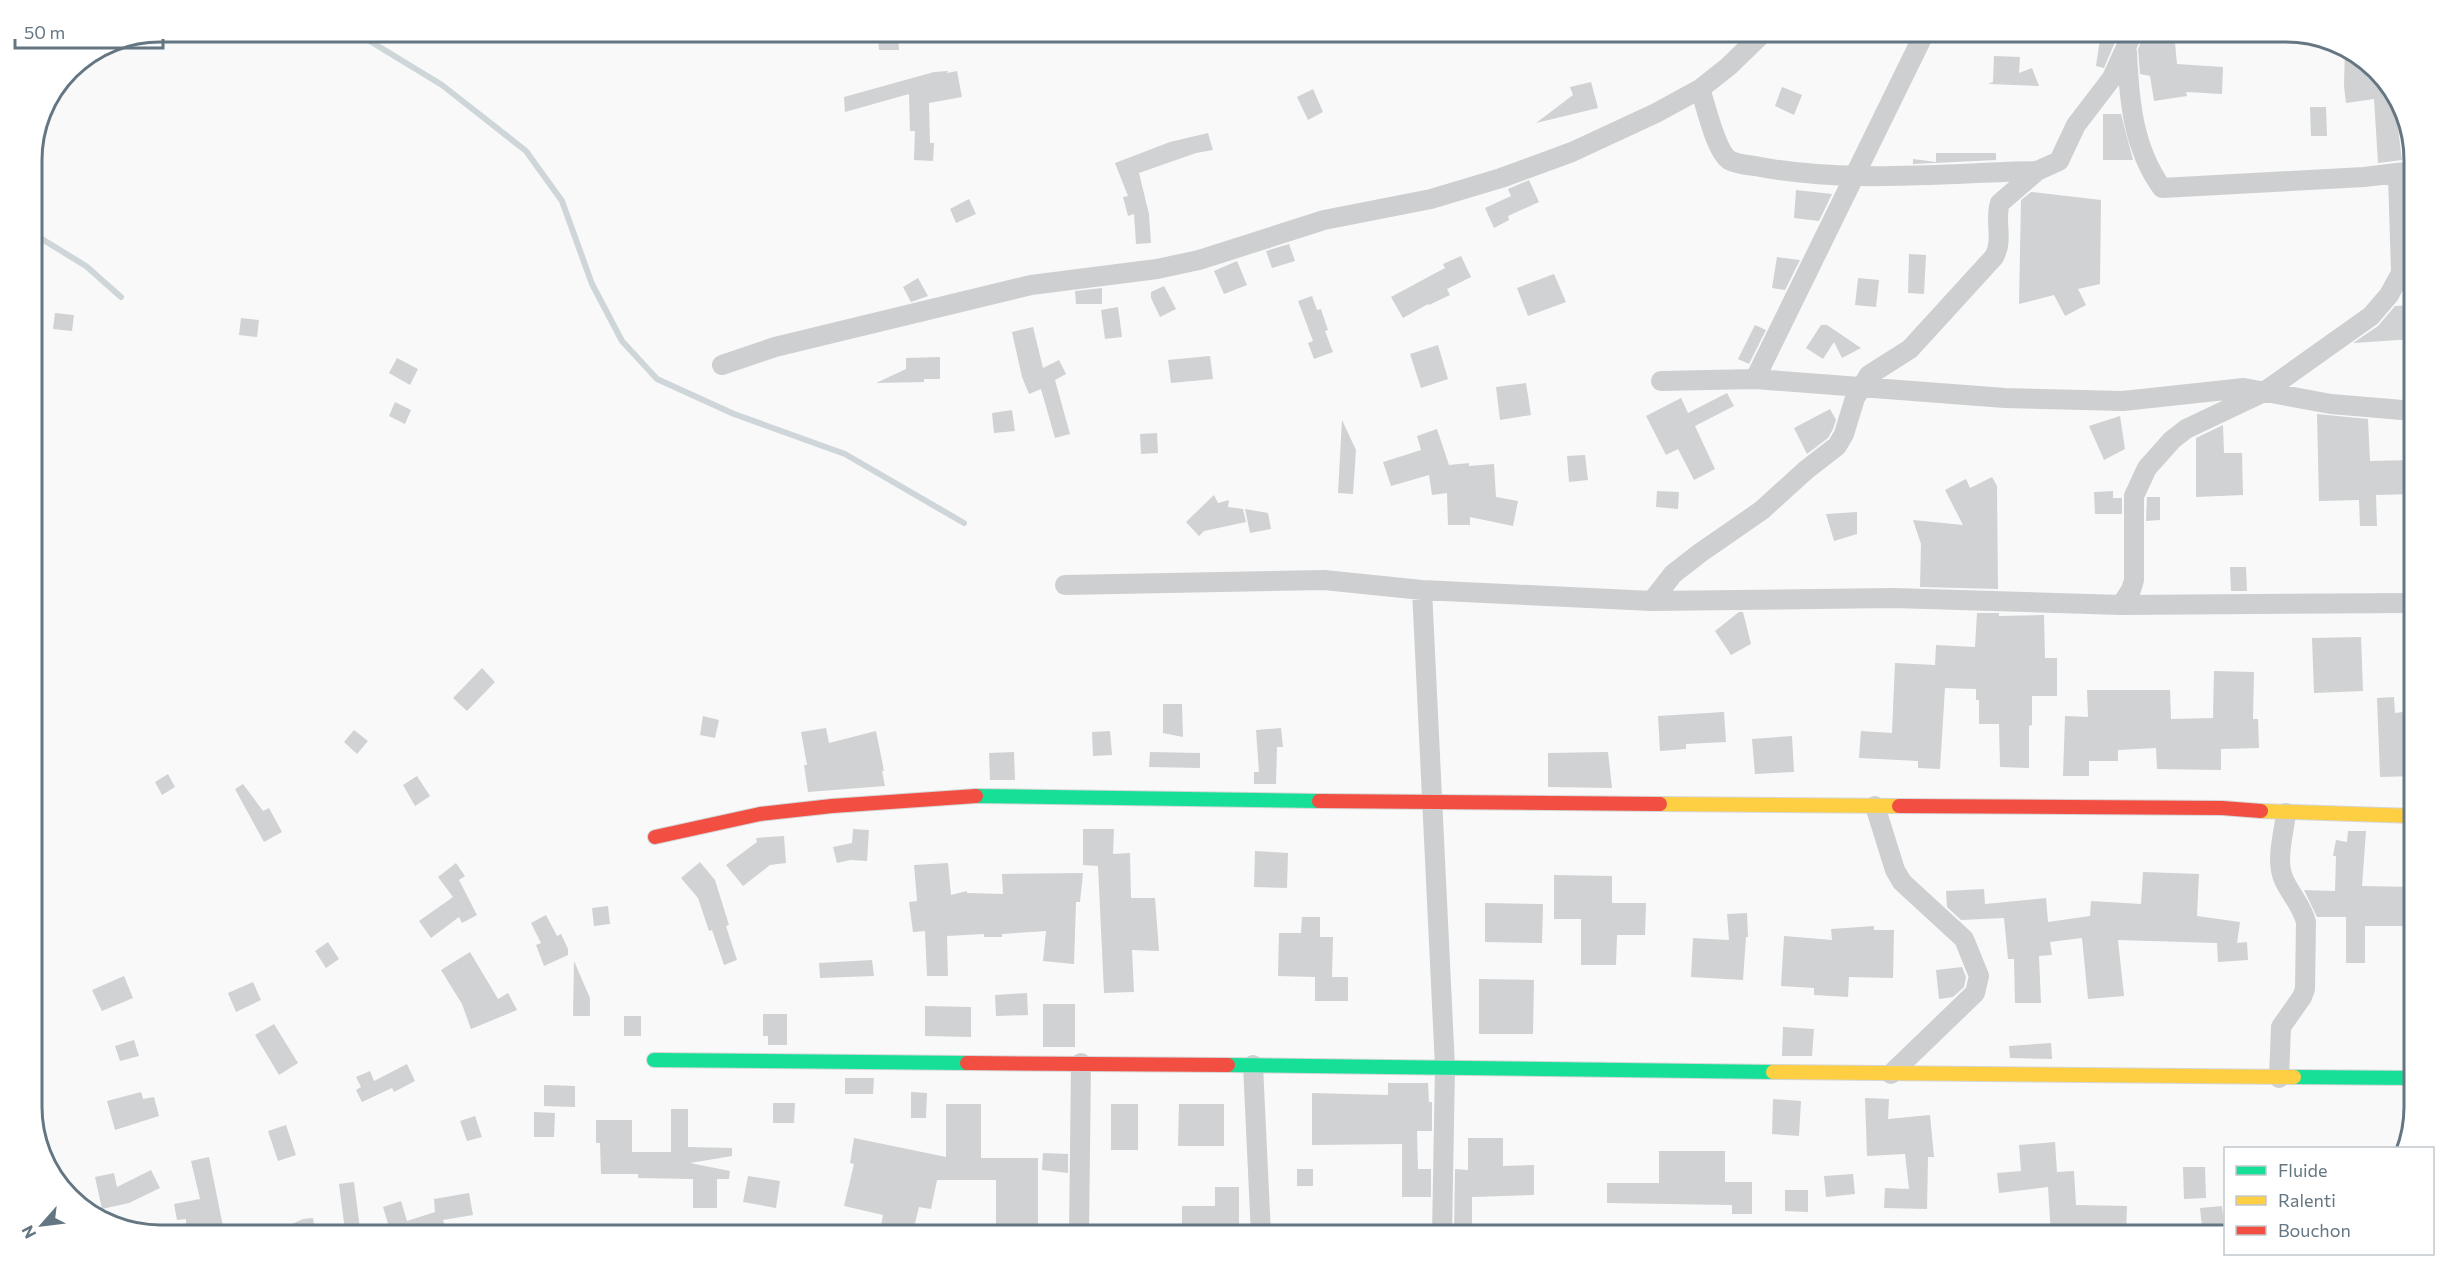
<svg xmlns="http://www.w3.org/2000/svg" width="2446" height="1267" font-family="Commissioner,sans-serif">
<rect width="100%" height="100%" fill="#f9f9f9"/>
<g fill="none" stroke-linecap="round" stroke-linejoin="round">
<path stroke="#ced6d9" stroke-width="6" d="M355,32L442,85L526,151L562,201L592,284L622,341L657,379L734,414L845,454L964,523
M32,233L86,266L121,297"/>
</g>
<path fill="#d0d2d3" d="M2145,32H2174L2177,64L2223,67L2222,94L2186,92L2187,96L2154,101L2150,76L2140,74L2138,49Z
M878,33H898L899,50H879Z
M2100,39L2115,42L2104,68L2096,66Z
M2345,47L2369,68V77H2379L2393,89L2401,112H2396L2402,160L2378,163L2374,99L2346,103L2344,86Z
M1994,56L2020,57L2019,73L2032,68L2039,86L1988,84L1993,82Z
M948,71L947,73L957,71L962,97L929,103L930,143H934L933,161L914,160L915,131H910L909,94L845,112L844,97L934,72Z
M1591,82L1598,108L1536,123L1573,95L1570,87Z
M1782,87L1802,95L1794,115L1775,106Z
M1313,89L1323,112L1308,120L1297,97Z
M2310,107H2326L2327,136H2311Z
M2103,114H2121L2133,160H2103Z
M1208,133L1213,150L1196,153L1139,173L1149,214L1151,243L1136,244L1134,214L1128,216L1123,197L1128,196L1115,163L1170,142Z
M1936,153H1996V160L1913,164V159L1936,162Z
M1529,180L1539,202L1508,216L1509,220L1494,228L1485,208L1511,196L1508,189Z
M1796,190L1832,194L1819,221L1794,218Z
M2031,192L2101,200L2100,284L2078,289L2086,305L2065,316L2054,295L2019,304L2021,200Z
M969,199L976,214L956,223L950,209Z
M1289,244L1295,261L1272,268L1266,251Z
M1909,254L1926,255L1924,294L1908,293Z
M1461,256L1471,277L1447,289L1450,295L1429,305L1428,304L1403,318L1391,297L1445,268L1443,264Z
M1777,257L1800,260L1785,290L1772,288Z
M1237,261L1247,285L1224,294L1214,271Z
M1554,274L1566,302L1528,316L1517,288Z
M918,278L928,296L911,302L903,287Z
M1858,278L1879,280L1876,307L1855,305Z
M1164,286L1176,309L1160,317L1151,298V292Z
M1102,288V304H1076L1075,291Z
M1312,296L1317,310L1321,309L1328,330L1325,331L1333,352L1314,359L1308,343L1313,341L1298,301Z
M2414,305V339L2353,343L2378,326L2395,306Z
M1118,307L1122,337L1105,339L1101,310Z
M55,313L74,315L72,331L53,329Z
M241,318L259,320L257,337L239,335Z
M1825,324L1827,325L1861,348L1842,358L1834,342L1823,359L1806,348L1821,325H1826Z
M1755,325L1766,330L1749,364L1738,359Z
M1033,327L1043,368L1059,360L1066,374L1055,380L1070,434L1055,438L1041,389L1029,394L1022,377L1012,332Z
M1438,345L1448,379L1421,388L1410,354Z
M1210,356L1213,379L1171,383L1168,360Z
M940,357V379H924V382L876,383L906,369V358Z
M397,358L418,369L410,385L389,373Z
M1526,383L1531,415L1500,420L1496,387Z
M1727,393L1734,406L1695,426L1715,469L1694,480L1678,449L1666,455L1646,416L1681,398L1688,413Z
M395,402L411,410L405,424L389,416Z
M1830,409L1836,420L1833,429L1828,438L1807,454L1794,428Z
M1012,410L1015,431L994,433L992,413Z
M2317,414L2368,419L2370,461L2414,460V494L2376,495L2377,526H2360L2359,500L2319,501Z
M2120,416L2125,449L2104,460L2089,426Z
M1342,420L1356,450L1353,494L1338,493Z
M2223,425L2224,453H2242L2243,495L2196,497V438Z
M1437,429L1449,465L1469,463V466L1494,464L1496,497L1518,501L1513,526L1470,517V525H1448L1447,493L1432,495L1429,475L1391,486L1383,462L1421,450L1417,436Z
M1157,433L1158,453L1141,454L1140,434Z
M1585,455L1588,480L1569,482L1567,456Z
M1992,477L1997,486L1998,589L1920,587L1921,544L1913,520L1963,525L1945,490L1966,479L1970,488Z
M1657,491L1679,492L1678,509L1656,507Z
M2113,491V498H2122V514H2095L2094,492Z
M1214,495L1218,503L1229,500L1228,507L1243,509L1246,522L1204,531L1199,536L1186,522Z
M2147,497H2160V520L2146,521Z
M1245,509L1268,513L1271,529L1250,533Z
M1857,512V534L1834,541L1826,514Z
M2230,567H2246L2247,591H2231Z
M1739,612H1743L1751,644L1731,655L1715,631Z
M1977,613H1999V616L2044,615L2045,658H2057V696H2032V725L2029,726V768L2000,767L1999,724H1979V700H1976V689L1945,688L1940,769L1918,768V761L1859,758L1861,731L1892,733L1895,663L1935,665L1936,645L1975,647Z
M2361,637L2363,691L2314,693L2312,638Z
M482,668L495,682L467,711L453,698Z
M2214,671L2254,672L2253,719H2258L2259,748L2221,749V770L2157,769L2156,748L2118,750V761H2089V776H2063L2065,716L2088,717L2087,690H2170L2171,719L2213,718Z
M2394,697L2395,713L2403,712L2404,736L2414,735V776L2380,777L2377,698Z
M1163,704H1182L1183,737L1163,733Z
M1724,712L1726,742L1686,744V749L1660,751L1658,716Z
M703,716L719,720L715,738L700,735Z
M826,728L829,743L876,731L884,771H882L885,786L808,792L804,765H807L801,732Z
M1281,728L1283,747H1277L1276,784H1254V772H1259L1256,730Z
M354,730L368,741L357,754L344,742Z
M1110,731L1112,755L1093,756L1092,732Z
M1792,736L1794,772L1755,774L1752,739Z
M1014,752L1015,780H990L989,753Z
M1150,752L1200,753V768L1149,767Z
M1608,752L1612,788L1548,787V753Z
M168,774L175,787L162,795L155,782Z
M417,776L430,796L415,806L403,785Z
M243,784L263,811L269,808L282,832L264,842L235,789Z
M853,829L869,830L867,861L850,860L837,863L833,847L852,843Z
M1083,829H1114L1113,854L1130,853L1131,898H1155L1159,951L1132,950L1134,992L1104,993L1098,866L1083,865Z
M2348,831H2366L2362,886L2414,887V926H2365V963H2346V917H2317L2304,890L2335,891L2336,856H2333L2336,840L2347,842Z
M784,836L786,863L770,865L743,886L726,865L757,842L756,838Z
M1255,851L1288,853L1287,888L1254,887Z
M700,862L715,880L729,925L726,926L737,960L724,965L712,930L709,931L698,898L681,878Z
M456,863L465,876L459,880L477,915L462,923L459,917L431,938L419,921L453,897L438,877Z
M948,863L951,895L967,891V893L1003,894L1002,874L1083,873L1080,902H1076L1074,964L1043,961L1046,931L1002,934V937H984V934L947,936L948,976H927L925,931L913,932L909,902L917,901L914,865Z
M2143,872L2199,874L2197,916L2240,922L2237,943L2247,942L2248,960L2218,962L2217,943L2118,940L2124,996L2088,999L2082,938L2050,942L2052,955L2039,956L2041,1003H2015L2014,959H2008L2004,918L1961,920L1947,907L1946,891L1984,889L1985,904L2046,898L2048,922L2090,916L2091,901L2141,904Z
M1554,875L1612,876V903H1646L1645,935H1617L1616,965H1581V919H1554Z
M1485,903L1543,904L1542,943L1485,942Z
M608,906L610,924L594,926L592,908Z
M1747,913L1748,937H1746L1743,980L1691,977L1693,938L1729,940L1727,914Z
M546,915L557,936L561,934L568,949V955L544,966L536,945L541,943L531,923Z
M1302,917H1320V937H1333L1332,977H1348V1001H1315V977L1278,976L1279,933H1301Z
M1874,926V930H1894L1893,978L1849,977L1848,997L1814,995V988L1781,986L1784,936L1832,940L1831,929Z
M328,942L339,959L326,968L315,951Z
M470,952L498,999L508,993L517,1010L471,1029L462,1004L441,970Z
M872,960L874,976L820,978L819,963Z
M574,961L590,998V1016H573Z
M1962,967L1966,977L1964,987L1953,997L1939,999L1936,970Z
M124,976L133,998L102,1011L92,990Z
M1479,979L1534,980L1533,1034H1479Z
M253,982L261,1000L236,1012L228,993Z
M1027,993L1028,1015L996,1016L995,995Z
M1043,1004H1075V1047H1043Z
M925,1006L971,1007V1037L925,1036Z
M763,1014H787V1045H768V1036H763Z
M624,1016H641V1036H624Z
M274,1024L298,1063L279,1075L255,1035Z
M1783,1027L1814,1029L1812,1056H1782Z
M134,1040L139,1056L120,1061L115,1046Z
M2051,1043L2052,1059L2010,1058L2009,1046Z
M407,1064L415,1081L394,1092L392,1088L362,1102L356,1090L361,1087L356,1077L370,1071L374,1081Z
M845,1078H874L873,1094H845Z
M1388,1083H1428L1429,1102H1432V1131H1417L1418,1169H1431V1197H1402V1144L1312,1145V1093L1388,1095Z
M544,1085L575,1086V1107L544,1106Z
M141,1092L143,1099L154,1097L159,1116L115,1130L107,1101Z
M911,1092L927,1093L926,1118H911Z
M1865,1098L1889,1099L1888,1119L1930,1115L1934,1157H1928L1927,1209L1884,1208L1885,1188L1909,1189L1905,1154L1867,1156Z
M1773,1099L1801,1101L1799,1136L1772,1134Z
M773,1103H795L794,1123H773Z
M946,1104H981V1158H1038V1225H996V1180H937L931,1209L919,1207L912,1236H879L883,1215L844,1206L854,1164L850,1163L854,1138L946,1157Z
M1111,1104H1138V1150H1111Z
M1179,1104H1224V1146H1178Z
M671,1109H688V1147L732,1148V1156L690,1163L730,1171L729,1179H717V1208H693V1179L638,1178V1174H601L600,1143H596V1120H632V1152H671Z
M534,1112L555,1113L554,1137H534Z
M475,1116L482,1137L467,1141L460,1121Z
M286,1125L296,1155L278,1161L268,1131Z
M1468,1138H1503V1166L1534,1165V1195L1472,1197V1235H1454L1455,1169L1468,1170Z
M2055,1142L2057,1172L2074,1171L2076,1205L2127,1206L2126,1235H2051L2048,1187L1999,1193L1997,1173L2021,1171L2019,1145Z
M1659,1151H1725V1182H1752V1214H1732V1205L1607,1203V1183H1659Z
M1043,1153L1068,1154V1173L1042,1170Z
M209,1157L225,1236H186V1219L177,1220L174,1204L200,1199L191,1161Z
M2183,1167H2205L2206,1198L2184,1199Z
M1297,1169H1313V1186H1297Z
M151,1170L160,1188L129,1203L102,1209L95,1177L114,1173L117,1187Z
M1853,1174L1855,1194L1826,1197L1824,1176Z
M748,1176L780,1181L776,1208L743,1202Z
M354,1182L360,1229L345,1231L339,1184Z
M1215,1187H1239V1229H1182V1206H1215Z
M1785,1190H1808V1212L1785,1211Z
M469,1193L473,1215L443,1220L448,1236H373V1232L389,1227L383,1207L401,1201L407,1221L435,1212L434,1199Z
M2222,1206L2224,1224L2202,1227L2200,1208Z
M313,1218L316,1236H265L303,1219Z"/>
<g fill="none" stroke-linecap="round" stroke-linejoin="round">
<defs>
<path id="fast" d="M976,796L1319,801
M654,1060L967,1063
M1228,1065L1773,1072
M2294,1077L2414,1078"/>
<path id="slow" d="M1660,804L1899,806
M2261,811L2414,816
M1773,1072L2294,1077"/>
<path id="jam" d="M1319,801L1660,804
M1899,806L2222,808L2261,811
M655,837L760,814L832,806L976,796
M967,1063L1228,1065"/>
</defs>
<use href="#fast" stroke="#d5d6d7" stroke-width="16"/>
<use href="#slow" stroke="#d5d6d7" stroke-width="16"/>
<use href="#jam" stroke="#d5d6d7" stroke-width="16"/>
<path stroke="#cecfd0" stroke-width="20" d="M2127,52C2129,100 2133,148 2162,188L2364,177L2414,171
M1700,89C1706,105 1715,150 1729,160C1736,164 1747,165 1755,166C1845,184 1945,173 2037,171
M2398,175L2401,271
M722,365L775,347L1031,285L1157,269L1199,260L1324,220L1431,199L1501,178L1572,152L1656,113L1700,89L1729,66L1764,32
M1755,379L1925,32
M1661,381L1755,379L2005,398L2123,401L2244,388L2331,404L2414,411
M1065,585L1324,580L1422,590L1652,601L1893,598L2121,605L2414,603
M1422,590L1445,1067L1442,1235
M1652,601L1673,574L1700,553L1762,510L1806,470L1837,446L1844,434L1855,398L1869,375L1910,349L1994,257C2004,240 1994,220 2000,203L2037,171L2059,161L2076,125L2112,78L2133,32
M2121,605L2131,590L2134,580V496L2147,468L2172,440L2186,429L2264,392L2371,316L2389,295L2414,249
M1875,806L1895,870L1902,882L1964,939L1979,976L1975,993L1891,1074
M1253,1065L1261,1235
M2279,1078L2281,1027L2302,997L2305,989L2306,922C2302,906 2291,895 2284,880C2275,861 2284,833 2286,813
M1079,1235L1081,1063"/>
<use href="#fast" stroke="#16e098" stroke-width="14"/>
<use href="#slow" stroke="#ffcf43" stroke-width="14"/>
<use href="#jam" stroke="#f24e42" stroke-width="14"/>
</g>
<path d="M0 0H2446V1267H0ZM160 42H2286A118 118 0 0 1 2404 160V1107A118 118 0 0 1 2286 1225H160A118 118 0 0 1 42 1107V160A118 118 0 0 1 160 42Z" fill="#fff" fill-rule="evenodd"/>
<path fill="none" stroke="#657683" stroke-width="3" d="M160 42H2286A118 118 0 0 1 2404 160V1107A118 118 0 0 1 2286 1225H160A118 118 0 0 1 42 1107V160A118 118 0 0 1 160 42Z"/>
<rect x="2224" y="1147" width="210" height="108" fill="#ffffff" stroke="#c1c8cd" stroke-width="1.5"/>
<rect x="2236" y="1166" width="30" height="9" fill="#16e098" stroke="#c1c8cd" stroke-width="1.5"/>
<text x="2278" y="1177" font-size="18" fill="#657683">Fluide</text>
<rect x="2236" y="1196" width="30" height="9" fill="#ffcf43" stroke="#c1c8cd" stroke-width="1.5"/>
<text x="2278" y="1207" font-size="18" fill="#657683">Ralenti</text>
<rect x="2236" y="1226" width="30" height="9" fill="#f24e42" stroke="#c1c8cd" stroke-width="1.5"/>
<text x="2278" y="1237" font-size="18" fill="#657683">Bouchon</text>
<g transform="translate(42 1225) rotate(242)" stroke="#ffffff" stroke-width="4.5" paint-order="stroke">
<path d="M0-4.5L10 22L0 15L-10 22Z" fill="#657683"/>
<text y="-9" font-size="16" font-weight="bold" text-anchor="middle" fill="#657683">N</text>
</g>
<path d="M15 39v9h148v-9" fill="none" stroke="#657683" stroke-width="3"/>
<text x="24" y="39" font-size="18" fill="#657683" stroke="#ffffff" stroke-width="4.5" paint-order="stroke">50 m</text>
</svg>
